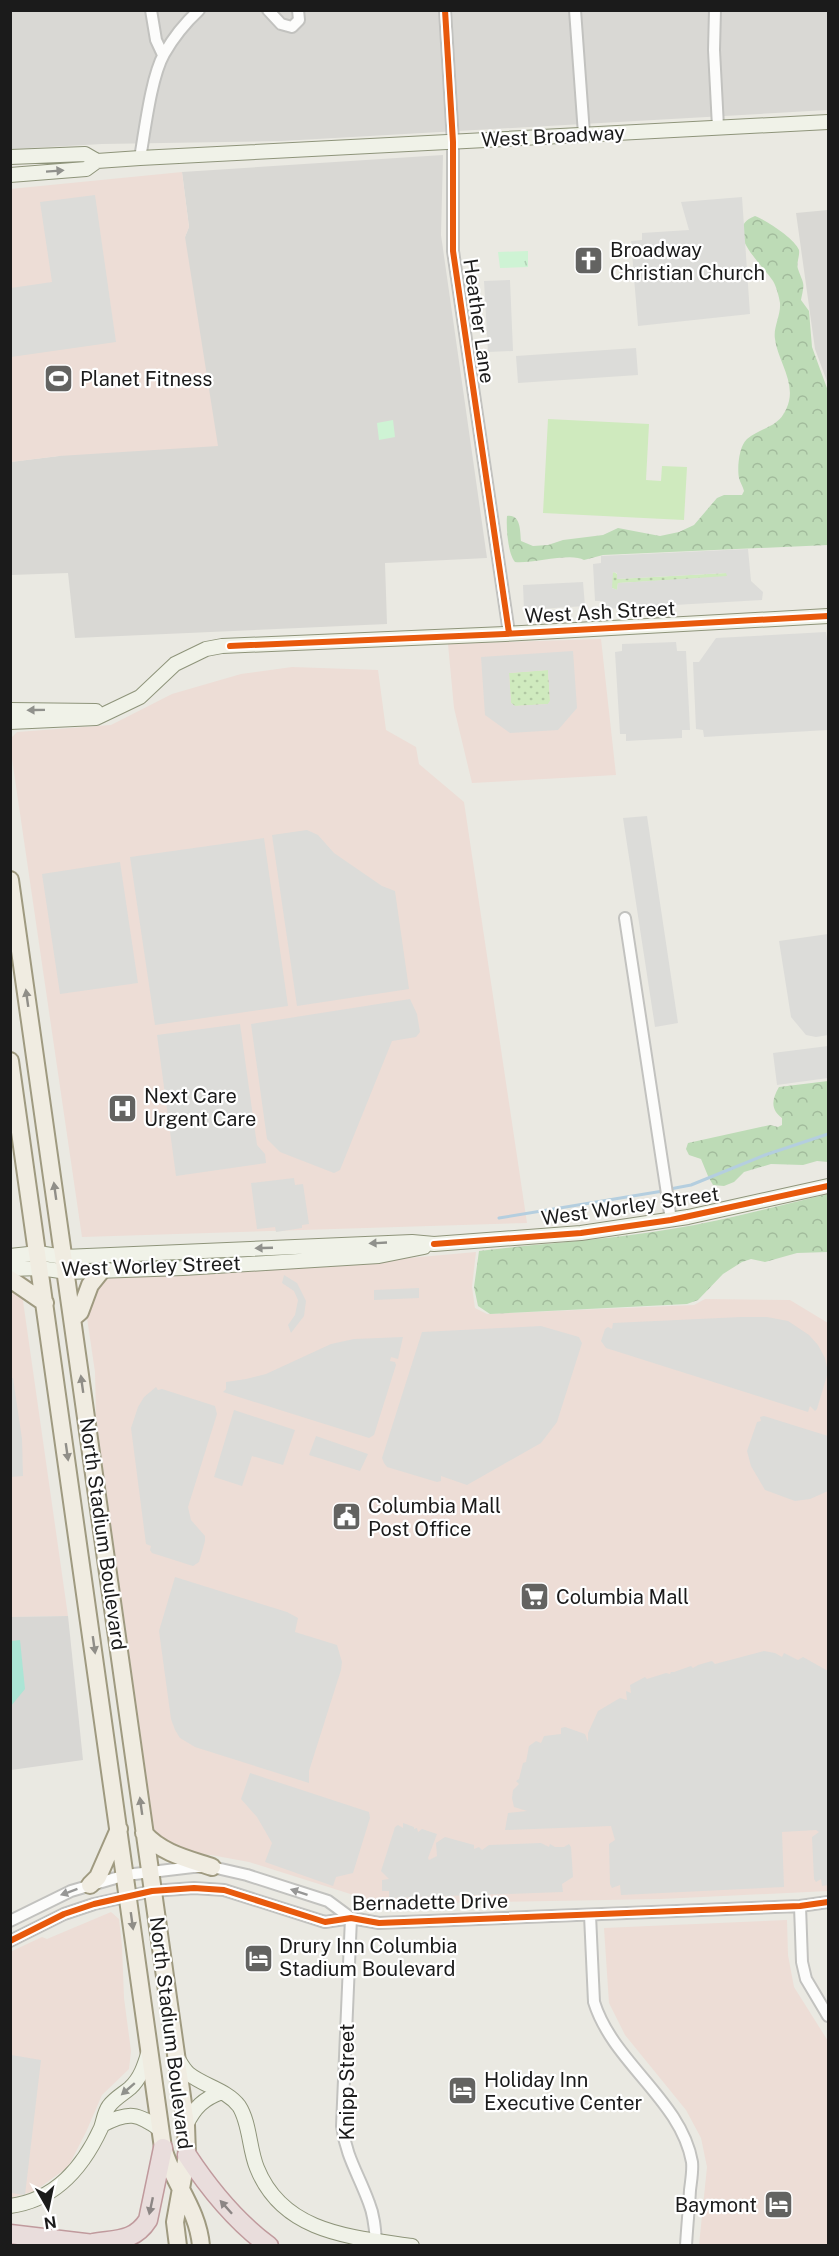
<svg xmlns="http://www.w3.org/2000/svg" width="839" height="2256" font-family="'Public Sans',sans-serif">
<defs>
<pattern id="grass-dots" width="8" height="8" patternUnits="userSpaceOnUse" patternTransform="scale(1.5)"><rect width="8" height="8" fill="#cfeabe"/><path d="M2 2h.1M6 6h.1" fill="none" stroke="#b1c8a3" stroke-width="1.8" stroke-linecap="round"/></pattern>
<pattern id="forest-crowns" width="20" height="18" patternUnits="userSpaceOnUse" patternTransform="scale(1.5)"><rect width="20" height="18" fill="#bddbb6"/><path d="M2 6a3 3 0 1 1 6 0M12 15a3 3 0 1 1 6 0" fill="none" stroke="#a2bb9c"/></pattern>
<pattern id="park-tufts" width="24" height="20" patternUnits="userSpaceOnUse" patternTransform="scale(1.5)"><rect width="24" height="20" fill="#cef3d4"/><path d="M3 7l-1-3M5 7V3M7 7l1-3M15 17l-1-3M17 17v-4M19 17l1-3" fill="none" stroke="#b0d0b5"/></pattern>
</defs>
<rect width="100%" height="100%" fill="#eae9e2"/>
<path fill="#d9d8d4" d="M11,11H828V110L282,141L102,144L11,149Z
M443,155L441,235L487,558L385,563L387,624L75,638L68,573L11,575L10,462L59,456L185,237L189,227L182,172Z
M828,210V384L815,349L796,213Z"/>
<path fill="#edddd6" d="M182,172L189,227L185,237L218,446L59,456L11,462L10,189Z
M601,639L616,775L472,783L454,708L448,644Z
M292,667L378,670L386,730L416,747L419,764L464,802L527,1223L82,1237L11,752L10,739L17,732L111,725L172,694L241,674Z
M476,1252L472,1287L475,1308L487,1314L694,1305L705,1299L790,1300L828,1323V1891L661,1899L382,1904L249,1862L211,1855L188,1854L159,1838L154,1829L96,1417L95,1372L86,1311L98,1283L108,1278L342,1264Z
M10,1289L22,1294L68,1616L11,1617Z
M111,1912L119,1919L122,1946L124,1998L131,2051L129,2069L102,2095L86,2132L68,2167L35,2191L10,2198V1952L42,1937L47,1939Z
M787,1920L788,1955L794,1987L828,2041V2245H699L707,2167L701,2138L686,2110L625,2035L609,2003L604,1928Z"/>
<path fill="#d8d7d4" d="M68,1616L83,1760L11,1770L10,1617Z"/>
<path fill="url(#grass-dots)" d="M614,572L617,574V579L727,573V577L618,583L617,590L612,588L611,574Z
M548,670L550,701L548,704L515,706L511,703L509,673Z"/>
<path fill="url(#forest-crowns)" d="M755,216C766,220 795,239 799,250C800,256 796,263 798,269C804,286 805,281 801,300L809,311L812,347L828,391V545L603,555L584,560C571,552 532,564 515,562C508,554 506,528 507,516C521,514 520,531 521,541L533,546L548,545L563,540L603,535L618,528L660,536L679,532L694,525L717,498L724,495H742L744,491C743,487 740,482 739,478C737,468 739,446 747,439C765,425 782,428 789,401C794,380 777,358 775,339C773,327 781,315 780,303C779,296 776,286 773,281C762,264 721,229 755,216Z
M828,1081V1162L817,1161L803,1165L771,1164L744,1172L734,1182L724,1186L713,1185L708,1176L701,1159L689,1155L686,1149L688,1143L770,1125L778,1127L782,1125V1118C770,1109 772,1099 779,1087Z
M828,1194V1252L797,1253L765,1262L751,1259L742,1262L723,1274L698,1300L687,1304L490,1314L478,1306L474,1287L479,1251C543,1243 608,1240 671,1229C724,1221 776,1206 828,1194Z"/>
<path fill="url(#park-tufts)" d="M528,251V267L500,268L498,252Z
M393,420L395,437L379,440L377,423Z"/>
<path fill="#cfeabe" d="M548,419L649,424L646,480L661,481L662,466L687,467L684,520L543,513Z"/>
<path fill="#abe5d5" d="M20,1640L25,1689L11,1706V1641Z"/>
<path fill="#dcdcd9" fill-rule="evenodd" d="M95,195L116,342L11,357V288L52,282L40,202Z
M742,197L750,314L638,326L631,241L642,240V233L689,230L681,202Z
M510,280L513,351L488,352L484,281Z
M636,348L638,375L518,383L516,356Z
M748,549L751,581L763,592L762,600L604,609L603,601H595L593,564L601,563V556ZM613,572L617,573V579L726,573L727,576L618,583L617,590L612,588Z
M583,582L585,606L524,610L523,585Z
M826,632L828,645V730L704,737L703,730L696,729L693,662H699L716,638Z
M676,642L677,651H686L690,730H682V738L626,741V734H620L615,652L622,651V644Z
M573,651L577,708L558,730L510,733L485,715L481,657ZM548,670L550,701L548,704L515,706L511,703L509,673Z
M647,816L678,1023L655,1027L623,818Z
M307,830L318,835L334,853L382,886L395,891L409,989L297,1006L272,835Z
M264,838L288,1006L155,1025L130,857Z
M120,862L138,983L60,994L42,874Z
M828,934V1035L816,1037L806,1035L791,1017L779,941Z
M410,999L417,1014L420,1032L416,1037L392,1041L340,1170L334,1173L280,1152L267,1139L251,1024Z
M240,1024L257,1145L265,1154L266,1163L176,1176L157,1035Z
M828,1046V1078L777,1085L773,1053Z
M294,1178L295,1185L303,1184L309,1224L302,1225V1228L276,1232L275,1227L257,1229L251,1183Z
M284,1275L297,1283L306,1301L304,1316L291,1333L288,1325L295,1315L298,1300L294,1291L282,1283Z
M419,1288V1298L374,1300V1290Z
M741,1317H767L788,1321L809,1335L818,1345L825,1358L828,1372L817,1409L815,1411L810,1406L808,1412L606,1348L601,1341L605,1329L608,1327L612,1329L613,1323Z
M541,1326L579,1337L582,1343L557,1422L541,1443L467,1485L441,1476V1481L437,1482L387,1467L384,1463L382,1458L422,1332Z
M403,1337L398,1359L391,1357L390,1361L395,1362L396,1365L374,1435L369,1438L223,1392L226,1389V1382L246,1379L266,1374L331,1344L354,1339Z
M10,1378H13L22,1439L23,1476L11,1477Z
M156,1387L158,1390L162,1389L215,1406L217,1414L188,1507L191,1520L205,1536V1541L199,1562L193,1566L152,1553L150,1550L151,1546L146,1544L131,1428L138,1407L144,1397Z
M234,1410L295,1430L283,1465L252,1456L242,1486L214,1477Z
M764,1416L828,1436V1491L810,1499L795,1501L765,1490L751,1466L747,1451L757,1422L761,1421L760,1417Z
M316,1436L368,1454L360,1471L309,1455Z
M175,1577L287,1612L298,1618L295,1632L337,1645L342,1662L341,1670L309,1771V1783L195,1747L180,1738L175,1730L171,1719L159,1631Z
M764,1651L775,1653L782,1657L784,1653L798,1660L803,1657L828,1671V1885L822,1886L821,1879L816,1882L814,1879L812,1837L819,1832L816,1830L782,1832L784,1887L621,1895L620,1885L612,1888L610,1884L609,1844L615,1840L611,1826L505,1830L508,1813L527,1811L514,1807L512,1798L513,1790L519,1784L516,1781L519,1779L523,1763L526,1762L529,1746L536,1741L541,1743L544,1736L561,1734V1728L565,1727L585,1734L588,1742V1733L598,1711L620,1698L627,1700L626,1691L631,1693L630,1685L645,1677L647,1679L666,1673L670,1674L671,1672H674L691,1666L693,1668L698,1665L712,1661L715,1664Z
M250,1773L369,1812L370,1818L353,1873L336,1877L333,1886L265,1862L272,1843L257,1817L241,1799Z
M403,1823L414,1827V1829L417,1828L418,1832L422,1829L437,1834L428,1858L429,1860L437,1856L436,1843L445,1837L474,1845V1849L479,1847L482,1850L489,1845L541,1843L549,1847L550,1844L555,1847H564L569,1844L571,1847L573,1877L562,1884L563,1892L389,1898V1891H382V1880L389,1879L381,1871L395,1827L398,1825L403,1828Z
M11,2055L41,2060L25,2195L11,2193Z"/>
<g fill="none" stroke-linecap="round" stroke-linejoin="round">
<path stroke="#b4cedf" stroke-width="3" d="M670,1189L691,1185L765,1155L828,1134
M499,1218L663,1191"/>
<defs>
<path id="street" d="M151,10L156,40L163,55
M268,10L281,24L292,27L299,20L298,10
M445,10L453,142V251L509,633
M575,10L584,134
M715,10L714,50L718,127
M140,158C145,130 151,77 164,54C173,38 185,23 199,10
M625,918L671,1220
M800,1906L802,1962L806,1979L828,2016
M590,1915L594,2002C613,2063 681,2100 692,2162C693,2171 691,2181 690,2190C689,2209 687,2227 686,2246
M351,1918L342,2126C346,2157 359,2175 369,2203C374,2215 375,2228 376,2241
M10,1921L71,1891L126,1875L193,1867H212L247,1875L328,1901L351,1918
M10,1941L64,1914L94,1904L152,1891L194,1888L224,1890L325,1922L351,1918L379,1923L800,1906L828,1902"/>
<path id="secondary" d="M10,157L85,154L97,161
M10,175L86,169L97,161L140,158L828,122
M10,710L96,711
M10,722L96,718L140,697L175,664L206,649L222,646L505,634L828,616
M10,1256L38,1253L64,1257L412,1242L434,1244L581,1233L688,1217L828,1186
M10,1269L40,1268L67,1272L183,1268L379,1256L424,1247
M178,2059C181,2064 184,2070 189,2074C204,2086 227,2090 239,2106C250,2123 249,2149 257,2168C283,2233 351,2237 412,2246
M102,2125C129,2111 137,2113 161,2130
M186,2125C195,2107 203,2099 222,2092
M10,2206C56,2200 83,2167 101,2128C104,2120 104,2113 109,2106C115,2098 123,2094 130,2088C141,2078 145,2064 149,2051"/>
<path id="primary" d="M10,880L186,2125L187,2155L175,2222L178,2246
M10,1061L163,2148C173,2183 198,2209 201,2246
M10,1279L45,1303
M73,1318L80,1312L90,1285L102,1270
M144,1833C161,1853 188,1859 212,1867
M90,1885L98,1877L119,1829"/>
<path id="highway" d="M187,2155C210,2190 235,2221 269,2246
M10,2234L102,2245
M93,2243C116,2239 134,2242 148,2220L163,2148"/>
</defs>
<use href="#street" stroke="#c2c2bf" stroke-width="14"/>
<use href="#secondary" stroke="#8e947a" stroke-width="16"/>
<use href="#primary" stroke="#9f9a80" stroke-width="20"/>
<use href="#highway" stroke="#c09a9d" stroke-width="21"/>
<use href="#street" stroke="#fcfcfb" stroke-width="10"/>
<use href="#secondary" stroke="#f0f2e8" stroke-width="14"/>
<use href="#primary" stroke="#f0ece1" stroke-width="16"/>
<use href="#highway" stroke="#e9dddc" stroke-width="18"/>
<defs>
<path id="cycleway" d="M445,10L453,142V251L509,633
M230,646L505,634L828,616
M434,1244L581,1233L671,1220L828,1186
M10,1941L64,1914L94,1904L152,1891L194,1888L224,1890L325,1922L351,1918L379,1923L800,1906L828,1902"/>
</defs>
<use href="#cycleway" stroke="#fff" stroke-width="10"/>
<use href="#cycleway" stroke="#e8590c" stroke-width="6"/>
</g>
<defs><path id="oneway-solid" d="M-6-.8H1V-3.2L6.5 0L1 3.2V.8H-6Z" transform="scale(1.5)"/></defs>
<g fill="#90918c">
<use href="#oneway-solid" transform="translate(55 171) rotate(-4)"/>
<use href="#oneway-solid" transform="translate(36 710) rotate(179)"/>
<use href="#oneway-solid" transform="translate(378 1243) rotate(177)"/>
<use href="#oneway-solid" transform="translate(264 1248) rotate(178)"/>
<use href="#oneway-solid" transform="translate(128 2089) rotate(139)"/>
</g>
<g fill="#908e88">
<use href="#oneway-solid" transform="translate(27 998) rotate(-98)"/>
<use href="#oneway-solid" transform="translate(55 1191) rotate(-98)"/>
<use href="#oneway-solid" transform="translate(82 1384) rotate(-98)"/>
<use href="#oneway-solid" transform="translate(67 1452) rotate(82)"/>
<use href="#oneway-solid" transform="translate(94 1645) rotate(82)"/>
<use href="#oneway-solid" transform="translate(141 1806) rotate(-98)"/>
<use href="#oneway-solid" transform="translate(132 1921) rotate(82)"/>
</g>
<g fill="#979796">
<use href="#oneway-solid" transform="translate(69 1892) rotate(160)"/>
<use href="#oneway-solid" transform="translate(299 1892) rotate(-162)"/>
</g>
<g fill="#8c8685">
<use href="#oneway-solid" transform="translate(151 2206) rotate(102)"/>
<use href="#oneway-solid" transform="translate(226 2207) rotate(-132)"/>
</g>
<defs>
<symbol id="church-square" viewBox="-11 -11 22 22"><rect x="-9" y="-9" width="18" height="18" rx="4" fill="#636361" stroke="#fff"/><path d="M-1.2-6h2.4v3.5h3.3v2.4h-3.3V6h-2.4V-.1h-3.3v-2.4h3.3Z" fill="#fff"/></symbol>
<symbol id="stadium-square" viewBox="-11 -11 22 22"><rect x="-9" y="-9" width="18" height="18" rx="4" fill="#636361" stroke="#fff"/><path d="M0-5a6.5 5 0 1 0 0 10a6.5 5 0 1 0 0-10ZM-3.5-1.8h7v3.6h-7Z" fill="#fff"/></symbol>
<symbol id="hospital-square" viewBox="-11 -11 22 22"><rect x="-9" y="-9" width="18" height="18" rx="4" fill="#636361" stroke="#fff"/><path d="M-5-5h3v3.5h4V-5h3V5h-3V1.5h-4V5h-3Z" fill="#fff"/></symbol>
<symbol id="civic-square" viewBox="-11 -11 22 22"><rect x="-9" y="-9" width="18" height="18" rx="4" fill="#636361" stroke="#fff"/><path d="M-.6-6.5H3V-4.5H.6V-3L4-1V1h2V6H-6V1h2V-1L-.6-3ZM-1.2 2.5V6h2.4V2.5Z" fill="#fff"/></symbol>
<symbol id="supermarket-square" viewBox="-11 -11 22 22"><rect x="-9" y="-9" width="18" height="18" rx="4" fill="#636361" stroke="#fff"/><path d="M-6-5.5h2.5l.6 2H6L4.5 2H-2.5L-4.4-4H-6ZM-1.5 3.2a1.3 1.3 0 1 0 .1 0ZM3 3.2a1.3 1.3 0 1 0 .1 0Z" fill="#fff"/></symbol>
<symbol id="hotel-square" viewBox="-11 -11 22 22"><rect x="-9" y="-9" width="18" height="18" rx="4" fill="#636361" stroke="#fff"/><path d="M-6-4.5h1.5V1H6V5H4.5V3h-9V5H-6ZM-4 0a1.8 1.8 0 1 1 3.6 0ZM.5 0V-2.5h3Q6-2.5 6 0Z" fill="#fff"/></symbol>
</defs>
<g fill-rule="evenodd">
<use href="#church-square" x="572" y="244" width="33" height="33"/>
<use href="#stadium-square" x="42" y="362" width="33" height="33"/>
<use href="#hospital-square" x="106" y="1092" width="33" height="33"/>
<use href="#civic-square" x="330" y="1500" width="33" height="33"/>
<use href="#supermarket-square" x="518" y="1580" width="33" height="33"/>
<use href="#hotel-square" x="242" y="1942" width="33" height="33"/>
<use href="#hotel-square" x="446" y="2074" width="33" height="33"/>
<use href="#hotel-square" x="762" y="2188" width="33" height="33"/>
</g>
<g text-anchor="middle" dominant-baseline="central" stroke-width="4.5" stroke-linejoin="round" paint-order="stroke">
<g font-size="20" fill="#1b1b1b" stroke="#fff">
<text transform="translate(553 136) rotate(-3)">West Broadway</text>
<text transform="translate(479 321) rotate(82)">Heather Lane</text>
<text transform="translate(600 612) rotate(-3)">West Ash Street</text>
<text transform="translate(630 1206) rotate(-8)">West Worley Street</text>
<text transform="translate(151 1266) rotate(-2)">West Worley Street</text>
<text transform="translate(103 1534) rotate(82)">North Stadium Boulevard</text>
<text transform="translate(430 1902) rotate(-1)">Bernadette Drive</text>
<text transform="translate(171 2033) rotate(83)">North Stadium Boulevard</text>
<text transform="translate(347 2082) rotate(-90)">Knipp Street</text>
</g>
<g font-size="20" fill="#1b1b1b" stroke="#fff" text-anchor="start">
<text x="610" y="250">Broadway<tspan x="610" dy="23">Christian Church</tspan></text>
<text x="80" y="379">Planet Fitness</text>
<text x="144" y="1096">Next Care<tspan x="144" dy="23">Urgent Care</tspan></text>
<text x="368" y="1506">Columbia Mall<tspan x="368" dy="23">Post Office</tspan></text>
<text x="556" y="1597">Columbia Mall</text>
<text x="279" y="1946">Drury Inn Columbia<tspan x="279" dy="23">Stadium Boulevard</tspan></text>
<text x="484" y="2080">Holiday Inn<tspan x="484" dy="23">Executive Center</tspan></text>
<text x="757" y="2205" text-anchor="end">Baymont</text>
</g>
</g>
<rect width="839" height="2256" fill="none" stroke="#1b1b1b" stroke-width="24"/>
<g transform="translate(48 2208) rotate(171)" stroke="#ffffff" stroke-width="4.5" paint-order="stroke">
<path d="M0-4.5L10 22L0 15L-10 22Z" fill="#1b1b1b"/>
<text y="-9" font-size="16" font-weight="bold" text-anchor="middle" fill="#1b1b1b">N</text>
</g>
</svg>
